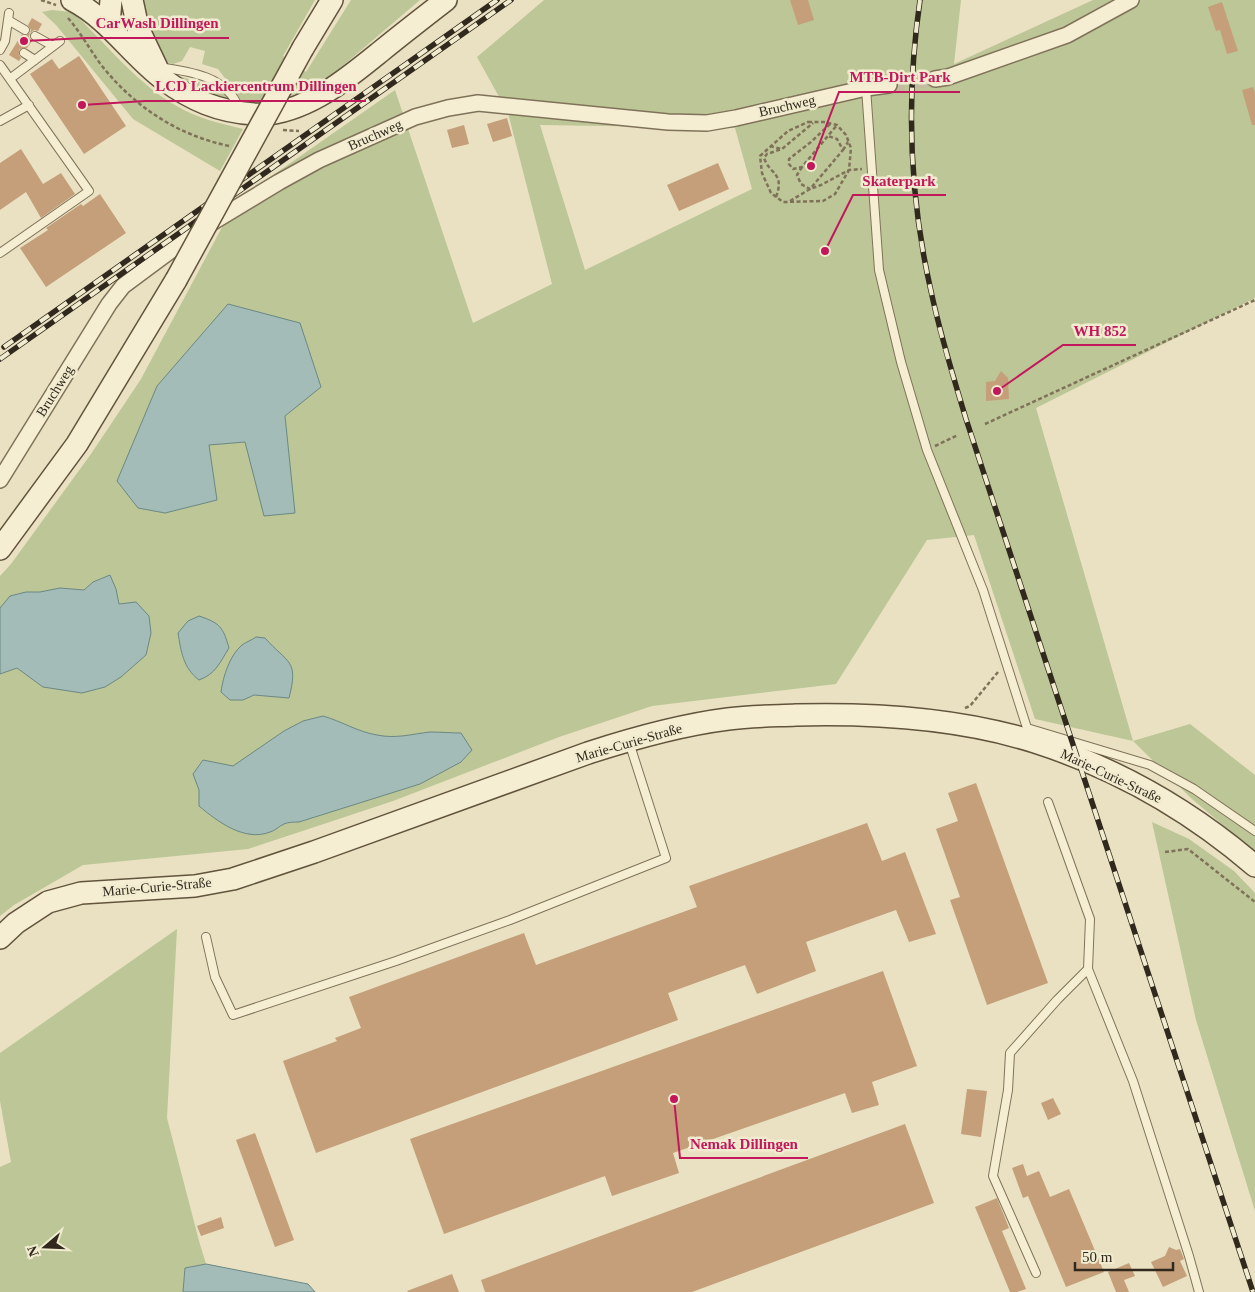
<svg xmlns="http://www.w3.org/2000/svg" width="1255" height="1292" font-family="'Times New Roman',serif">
<rect width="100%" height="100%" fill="#e9e1c1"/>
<path fill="#bcc696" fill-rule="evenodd" d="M142,0H315L283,56L306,72L351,0H420L339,69L322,81L302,93L258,101L255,108L243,105L237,94L218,69L202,64L205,51L190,47L182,61L173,64L166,62L145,29Z
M544,0H961L954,64L1093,0H1255V298L1036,408L1133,741L1190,724L1255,775V852L1192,799L1133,741L1035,719L974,535L927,540L836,684L652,706L559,737L393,801L248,849L83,865L14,905L0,916V576L11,564L91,454L141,379L236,201L395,90L473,323L552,284L508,113L477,57ZM540,125L735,128L752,189L585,270Z
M52,10L71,12L81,20C108,47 141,86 175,105C196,118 219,123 243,129L220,171L133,119L56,25L42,12Z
M173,74C188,80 225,86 231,101L215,100Z
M1152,822L1189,839L1234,871L1255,893V1211L1196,1020Z
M177,929L167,1118L199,1241L206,1264L185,1268L183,1292H0V1167L11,1162L0,1101V1053Z"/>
<path fill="#a3bcb7" stroke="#6b8884" d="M228,304L300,323L321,387L285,416L295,513L264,516L245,442L209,445L217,500L165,513L138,508L117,481L157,386Z
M110,575L116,589L119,604L136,602L149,616L151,633L146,655L121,677L105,687L82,693L43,687L17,668L0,674V608L10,596L26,592H40L60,588L84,590L93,582Z
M199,616C220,623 223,627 229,648C220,662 216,674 199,680C183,668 181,651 178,633L188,621Z
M256,637L265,638C288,664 299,659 289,698L254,695L243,700H230L221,692C223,676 230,655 242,645C246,642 252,640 256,637Z
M323,716C341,721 358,732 377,735C396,739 412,734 430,732C441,732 451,733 461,733L472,750L461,762L420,784L299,822C295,822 288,822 284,824C279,826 275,831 270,832C245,842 218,822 199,806V790L193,774L203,760L233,766L284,731L303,721Z
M206,1264L308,1284L315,1292H183L185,1268Z"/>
<path fill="#c49f7a" d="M790,0H808L814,20L798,25Z
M1222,2L1238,51L1227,54L1220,30L1216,31L1208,7Z
M32,18L42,24L38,31L34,30L30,33L29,37L32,41L27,48H22L19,50V55L21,58L19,61L9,55L22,34L25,36L30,33L31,30L28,25Z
M79,56L126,126L84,154L30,74L52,59L59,69Z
M1253,87L1255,93V125H1252L1242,90Z
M507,118L512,136L493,142L487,124Z
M464,125L469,144L452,148L447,130Z
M21,149L43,184L61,173L75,194L41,218L26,192L0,210V163Z
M718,163L729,189L679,211L667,185Z
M100,194L126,233L46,287L20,248L48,230L46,228L81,204L83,206Z
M1001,371L1008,378L1009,399L986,401V382L995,381Z
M976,783L1048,983L987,1005L950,900L960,897L936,829L958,821L948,793Z
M867,823L882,861L905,852L936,934L909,942L896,910L806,942L816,971L757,994L745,965L668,993L678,1020L316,1153L283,1061L337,1041L335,1038L361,1028L349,997L524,933L536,965L697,907L689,886Z
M883,971L917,1066L872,1082L879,1105L852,1113L845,1093L673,1153L679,1173L612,1196L605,1176L444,1234L410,1139Z
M967,1089L987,1091L981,1137L961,1134Z
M1053,1098L1061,1114L1048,1120L1041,1103Z
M905,1124L934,1203L692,1292H485L481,1280Z
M255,1133L294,1240L275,1247L236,1140Z
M1023,1164L1027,1176L1039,1171L1050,1197L1069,1189L1104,1272L1066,1287L1028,1196L1023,1198L1012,1168Z
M997,1198L1009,1228L1002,1231L1026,1289L1017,1292H1010L975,1207Z
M221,1217L224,1228L201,1236L197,1226Z
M1169,1247L1176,1250L1180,1249L1184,1259L1180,1261L1187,1276L1163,1287L1151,1262L1165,1256Z
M1129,1263L1135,1276L1124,1280L1129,1292H1116L1108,1272Z
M452,1274L459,1292H408L407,1291Z"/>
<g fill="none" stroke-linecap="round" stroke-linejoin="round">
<path stroke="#c4bca0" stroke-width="15" stroke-dasharray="15 8" stroke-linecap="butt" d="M889,85L935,79"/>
<defs>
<path id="lane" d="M8,20L25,30
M35,36L53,46
M0,50L5,41L9,13
M24,53L35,60
M0,65L89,191L0,253
M158,67C188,71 228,76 239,109
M11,78L60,41
M866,88L879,270L901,362L927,450L983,590L1027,728L1150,765L1194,789L1255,831
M0,121L29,105
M1048,802L1090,919L1088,969L1133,1081L1189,1256L1199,1292
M206,937L215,977L233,1015L396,961L510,920L666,858L629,742
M1036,1273L993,1176L1008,1090L1010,1053L1057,1000L1088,969"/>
<path id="street" d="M935,79L948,77L1067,35L1131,0
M0,480L109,304L123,286L193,234L279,182L319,160L415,117L448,108L478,103L668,122L707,123L736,118L866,88L889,85"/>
<path id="secondary" d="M72,0C109,19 131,55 163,79C191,100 219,112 254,114C259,114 264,115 269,114C312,108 348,78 380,52C402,34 424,17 446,0
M132,0L138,28L158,70
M109,25L111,0
M303,48L332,0
M0,549L77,444L176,280
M0,938L16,923L48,902L81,893L195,886L233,879L314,852L588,753C634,738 680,725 728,719C750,716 773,716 796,715C875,713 959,718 1035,742C1116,768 1191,811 1255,866"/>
</defs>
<use href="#lane" stroke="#80725a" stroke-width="10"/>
<use href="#street" stroke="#80725a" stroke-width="18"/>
<use href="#secondary" stroke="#62533d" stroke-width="24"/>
<path stroke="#80725a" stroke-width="2.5" stroke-dasharray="4 2.5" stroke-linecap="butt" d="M41,0L56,5
M68,18C81,33 90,50 102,66C135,107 177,135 229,146
M808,122H824L837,125L846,135L851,148L849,170L835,194L823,201L783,202L771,193L762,173L760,156L788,131Z
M830,124L811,142L789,159V164L793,169L802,167L837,125
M283,130L299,131
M770,146L781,149
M843,150L848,142
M802,167L797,175L801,184L810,189L843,150L837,139L828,136
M776,197C785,173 770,175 764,158L767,154L782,149L813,123
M790,201L810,189L821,185L849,170L862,169
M985,424L1255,300
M935,446L958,435
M965,708L970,706L998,672
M1165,852L1188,849L1255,902"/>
<use href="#lane" stroke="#f5eed3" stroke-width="8"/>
<use href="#street" stroke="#f5eed3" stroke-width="15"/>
<use href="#secondary" stroke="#f5eed3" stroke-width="21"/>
<defs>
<path id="rail" d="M920,0C906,97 909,195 931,291C940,334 953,376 966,419L1253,1292
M4,347L497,0
M0,359L511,0"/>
</defs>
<use href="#rail" stroke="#31291d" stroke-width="5.5"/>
<use href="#rail" stroke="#f1ebcf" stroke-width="4" stroke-dasharray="11" stroke-linecap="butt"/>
<defs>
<path id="secondary-bridge" d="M176,280L303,48"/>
</defs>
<use href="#secondary-bridge" stroke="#62533d" stroke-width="24" stroke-linecap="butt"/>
<use href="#secondary-bridge" stroke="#f5eed3" stroke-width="21"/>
</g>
<g text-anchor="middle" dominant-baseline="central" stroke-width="5" stroke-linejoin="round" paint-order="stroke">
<g font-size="14" fill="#31291d" stroke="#f1ebcf">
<text transform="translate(787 106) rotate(-13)">Bruchweg</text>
<text transform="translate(375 135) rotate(-24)">Bruchweg</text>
<text transform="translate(55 391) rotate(-58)">Bruchweg</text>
<text transform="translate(629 743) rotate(-16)">Marie-Curie-Straße</text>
<text transform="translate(1111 776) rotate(25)">Marie-Curie-Straße</text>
<text transform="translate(157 887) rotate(-5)">Marie-Curie-Straße</text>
</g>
</g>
<path fill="none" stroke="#c2185b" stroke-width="2" d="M24 41L86 38H229M811 166L839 92H960M82 105L145 101H366M825 251L853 195H946M997 391L1063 345H1136M674 1099L680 1158H808"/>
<g fill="#c2185b" stroke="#f1ebcf" stroke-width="2">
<circle cx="24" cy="41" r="5"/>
<circle cx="811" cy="166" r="5"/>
<circle cx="82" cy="105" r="5"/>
<circle cx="825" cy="251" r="5"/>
<circle cx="997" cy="391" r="5"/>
<circle cx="674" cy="1099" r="5"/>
</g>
<g font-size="15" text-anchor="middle" font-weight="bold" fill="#c2185b" stroke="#f1ebcf" stroke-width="5" stroke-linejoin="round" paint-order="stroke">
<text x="157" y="28">CarWash Dillingen</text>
<text x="900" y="82">MTB-Dirt Park</text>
<text x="256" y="91">LCD Lackiercentrum Dillingen</text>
<text x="899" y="186">Skaterpark</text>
<text x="1100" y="336">WH 852</text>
<text x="744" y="1149">Nemak Dillingen</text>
</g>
<g transform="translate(45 1247) rotate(251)" stroke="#f1ebcf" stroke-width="4" paint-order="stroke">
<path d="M0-4L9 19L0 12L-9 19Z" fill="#31291d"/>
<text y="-8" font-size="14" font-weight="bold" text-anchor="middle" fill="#31291d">N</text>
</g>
<path d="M1075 1262v8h98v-8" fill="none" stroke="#31291d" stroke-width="2.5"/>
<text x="1082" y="1262" font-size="15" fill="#31291d" stroke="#f1ebcf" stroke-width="4" paint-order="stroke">50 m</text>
</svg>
